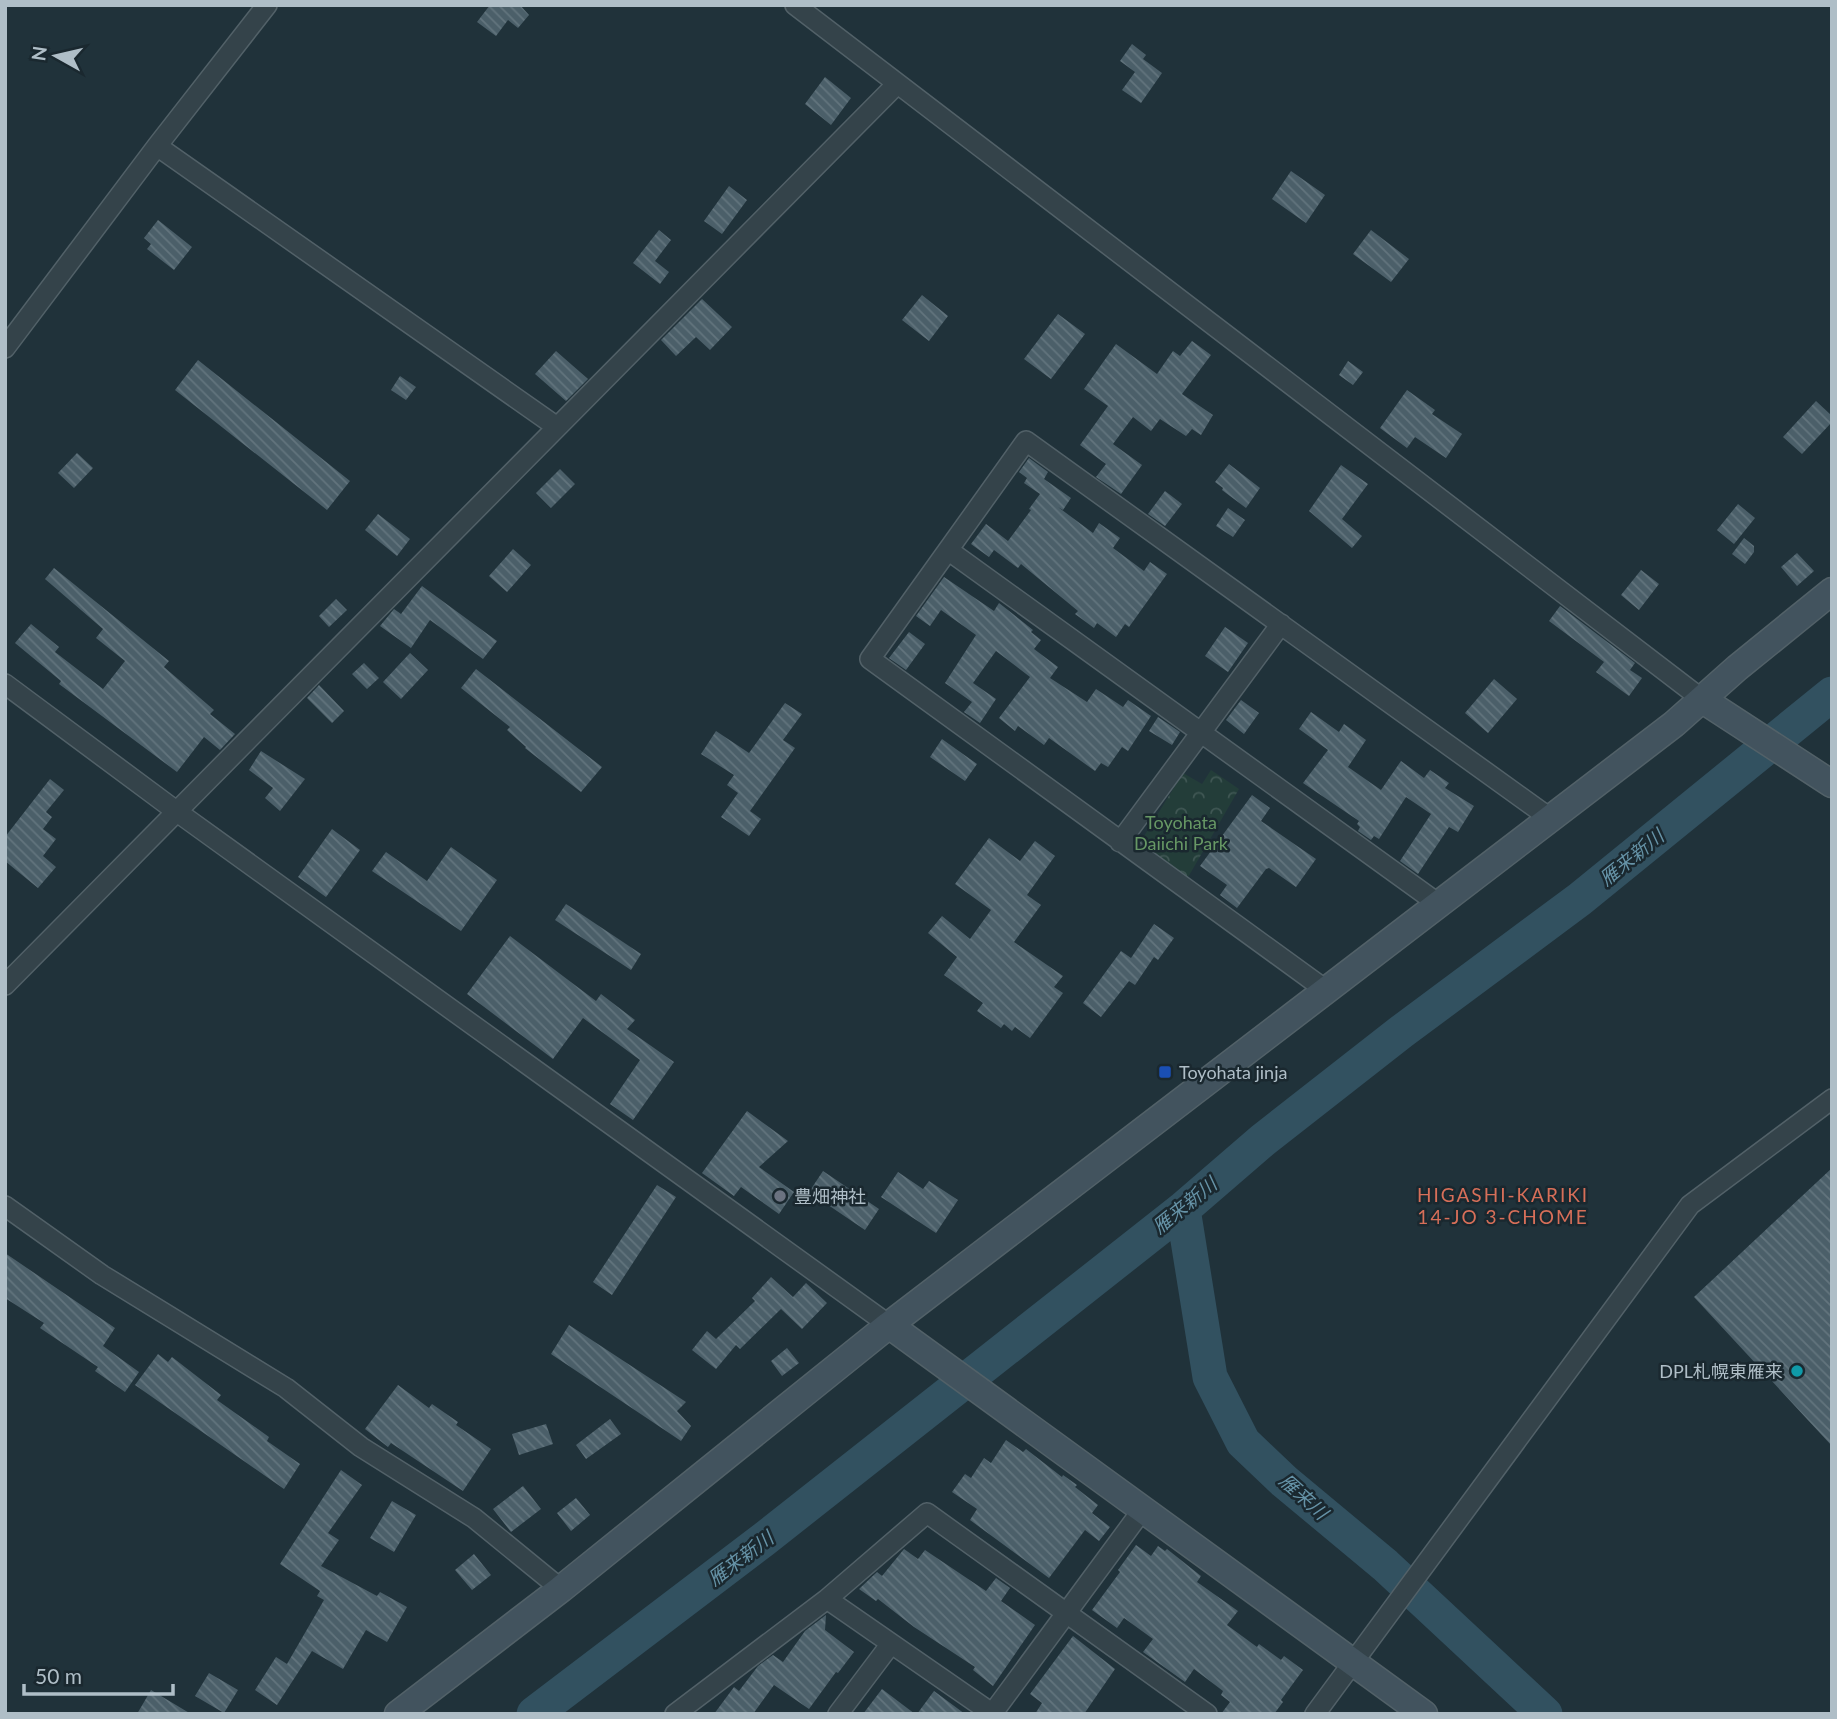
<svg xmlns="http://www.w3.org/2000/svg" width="1837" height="1719" font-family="Lato,'Noto Sans JP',sans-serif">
<defs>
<pattern id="forest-crowns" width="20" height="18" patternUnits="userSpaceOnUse" patternTransform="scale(1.75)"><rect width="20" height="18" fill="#233d39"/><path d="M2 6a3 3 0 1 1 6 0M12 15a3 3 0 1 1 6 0" fill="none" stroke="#405754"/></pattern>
<pattern id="building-back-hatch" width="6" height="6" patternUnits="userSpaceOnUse" patternTransform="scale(1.75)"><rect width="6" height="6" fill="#4b5f69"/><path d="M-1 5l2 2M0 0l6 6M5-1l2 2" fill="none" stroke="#62747d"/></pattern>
</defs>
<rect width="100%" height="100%" fill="#20323a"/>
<path fill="url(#forest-crowns)" d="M1211,770L1239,789L1187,879L1138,846L1183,773L1202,784Z"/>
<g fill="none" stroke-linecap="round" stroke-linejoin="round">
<path stroke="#325160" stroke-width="35" d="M1183,1209L1210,1377L1243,1442L1284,1481L1385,1565L1545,1714
M534,1714L763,1540L1183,1209L1263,1140L1401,1032L1580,899L1832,694"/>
</g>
<path fill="url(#building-back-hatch)" d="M490,5H520L529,15L518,28L508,20L496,36L477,22Z
M1132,44L1146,55L1143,59L1162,73L1141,103L1122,90L1135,72L1120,61Z
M825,77L851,98L831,125L805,104Z
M1291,171L1325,195L1306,223L1272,199Z
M729,186L747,200L722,234L704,221Z
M158,220L192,247L174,270L147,249L151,244L144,238Z
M659,230L671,240L655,261L669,272L660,284L633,263Z
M1371,230L1409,259L1391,282L1353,254Z
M922,295L948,316L929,341L902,320Z
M702,299L732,327L710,350L696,337L676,356L661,340Z
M1058,314L1085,334L1051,379L1024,359Z
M1192,341L1211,355L1182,394L1213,415L1201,435L1192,429L1186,436L1160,419L1151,431L1133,417L1113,444L1142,465L1121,494L1096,477L1106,464L1080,445L1108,406L1084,389L1116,344L1157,374L1173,351L1180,356Z
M556,351L588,379L566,401L535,374Z
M198,360L350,481L327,510L175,390Z
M1348,361L1363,372L1353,385L1339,375Z
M400,376L416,387L406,400L391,390Z
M1407,390L1435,410L1432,414L1462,434L1446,458L1415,437L1407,448L1380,428Z
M1816,401L1832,416V422L1802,454L1783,437Z
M77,453L93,468L74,488L58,473Z
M1029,458L1048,472L1044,479L1071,498L1063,510L1058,507L1093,533L1099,523L1120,538L1113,548L1144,571L1150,562L1167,574L1129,627L1125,624L1116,637L1097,623L1094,628L1075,614L1078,611L1021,564L1018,568L994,550L989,557L971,544L986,524L1008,541L1031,510L1029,509L1040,494L1024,483L1027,478L1019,472Z
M1229,464L1260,488L1246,508L1222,490L1223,488L1215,482Z
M1341,465L1368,484L1342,519L1362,536L1352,548L1309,511Z
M560,469L575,484L551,508L536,493Z
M1165,491L1182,504L1165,526L1148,514Z
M1738,504L1755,518L1734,544L1717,530Z
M1228,508L1245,520L1233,537L1216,526Z
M378,514L410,539L397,556L365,530Z
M1744,538L1754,546V552L1745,564L1732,554Z
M513,549L531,565L507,592L489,576Z
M1797,553L1814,571L1797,586L1781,567Z
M54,568L169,661L164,667L214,710L210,714L235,734L220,750L204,737L177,772L59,684L61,681L15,643L31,624L59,647L55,652L103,689L125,661L96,638L103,629L45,579Z
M1641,570L1659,584L1639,610L1621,595Z
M944,577L994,611L999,603L1033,630L1031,632L1041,640L1034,649L1058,667L1050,678L1087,702L1096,689L1123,707L1128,700L1151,716L1128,751L1122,747L1108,767L1101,763L1095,771L1049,738L1044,745L1018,726L1015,731L999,718L1030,677L996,651L973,683L996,699L980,723L964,712L972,702L945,683L976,635L941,610L930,626L916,616Z
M422,586L497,641L483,659L430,620L411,648L380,626L394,609L401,614Z
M336,599L347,610L329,627L319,616Z
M1560,606L1635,663L1630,670L1642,678L1629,696L1596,672L1604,662L1549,621Z
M1225,627L1248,643L1228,672L1205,656Z
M909,632L925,644L906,670L889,658Z
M410,653L428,670L401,699L383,682Z
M364,663L379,678L367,689L352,674Z
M476,669L602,767L581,792L525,748L526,747L507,730L510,727L461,688Z
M1494,679L1517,699L1488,733L1465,713Z
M319,685L344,711L332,723L307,698Z
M1241,700L1259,713L1244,734L1226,720Z
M785,703L802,714L783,740L795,748L750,811L761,819L749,836L721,817L738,793L727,785L734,775L701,754L716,731L749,753Z
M1311,712L1339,732L1344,724L1366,740L1348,767L1381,790L1401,761L1424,778L1430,770L1449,783L1445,788L1474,806L1458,832L1449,827L1418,874L1400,861L1431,814L1406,797L1379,839L1374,836L1371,840L1358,831L1360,827L1357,824L1359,821L1303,783L1328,750L1299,729Z
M1158,717L1180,732L1172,745L1149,731Z
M942,739L977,764L965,781L930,757Z
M261,751L305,779L280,811L265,798L273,788L249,770Z
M50,779L64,790L46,812L52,817L43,829L56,839L43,856L56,867L38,888L5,861V837Z
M1252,795L1270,808L1261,821L1316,859L1296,887L1269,868L1266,869L1237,908L1220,895L1227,885L1200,866Z
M332,829L360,850L326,897L298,877Z
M989,838L1020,861L1035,841L1055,856L1027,895L1041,905L1014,942L1063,976L1054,987L1063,993L1030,1038L1015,1027L1012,1031L1004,1024L1001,1028L977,1011L983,1003L944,975L957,957L928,933L942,916L970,939L991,910L955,884Z
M451,847L497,880L461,931L372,871L386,852L427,881Z
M566,904L641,954L631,970L555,920Z
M1154,924L1174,938L1158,960L1154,957L1135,985L1129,981L1101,1017L1083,1003L1121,951L1131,958Z
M510,936L596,1001L601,994L635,1020L627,1029L674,1062L633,1120L610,1104L640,1060L583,1018L553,1059L467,994Z
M747,1111L788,1141L759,1167L794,1192L779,1214L741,1187L734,1196L702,1173Z
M1832,1168V1446L1694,1297Z
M823,1171L879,1209L865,1230L809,1192Z
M898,1172L923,1189L929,1181L958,1200L936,1233L881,1197Z
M657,1185L676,1197L612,1295L593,1282Z
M5,1253L115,1328L103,1346L139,1372L125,1392L95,1371L98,1367L40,1328L44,1323L5,1298Z
M771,1277L793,1297L806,1283L827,1303L802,1329L781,1309L740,1349L736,1345L716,1369L692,1350L707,1331L716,1339L755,1301L752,1298Z
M569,1325L686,1402L677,1411L691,1426L681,1441L551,1354Z
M787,1348L799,1363L782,1376L771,1361Z
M158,1354L168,1362L172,1357L221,1395L217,1400L269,1437L267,1441L300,1464L284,1489L135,1385Z
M398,1385L429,1408L432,1404L458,1422L456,1425L491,1449L463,1491L391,1443L388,1447L365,1429Z
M610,1419L621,1434L586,1459L576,1445Z
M546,1424L553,1444L519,1455L512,1434Z
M1006,1440L1023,1452L1026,1449L1062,1477L1063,1475L1077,1485L1075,1487L1098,1505L1092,1513L1110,1527L1099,1541L1085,1530L1049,1578L970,1520L977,1509L952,1492L965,1474L971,1478L984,1458L991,1463Z
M341,1470L362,1485L328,1533L339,1540L321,1566L377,1596L380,1592L407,1607L387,1642L366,1630L343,1669L312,1651L277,1705L255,1690L276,1657L287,1664L324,1600L317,1596L320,1591L280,1564Z
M523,1486L541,1509L511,1532L493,1509Z
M576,1498L590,1515L571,1531L557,1513Z
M392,1501L416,1515L394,1552L370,1538Z
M1136,1545L1151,1556L1158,1546L1165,1551L1167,1549L1201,1576L1197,1582L1238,1611L1227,1625L1257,1647L1259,1644L1281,1660L1284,1656L1303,1670L1281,1700L1283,1702L1274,1714H1221L1230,1702L1221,1695L1223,1691L1194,1669L1185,1682L1143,1652L1153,1639L1124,1618L1117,1628L1092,1610L1120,1572L1118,1570Z
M904,1549L918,1559L925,1550L986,1591L996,1578L1010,1588L1001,1601L1035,1625L993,1686L973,1670L975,1667L914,1627L878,1599L876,1601L859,1589L877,1572L882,1576Z
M474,1554L491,1575L472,1590L455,1570Z
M826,1615L825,1630L854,1652L838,1673L836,1672L809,1709L774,1685L753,1714H714L734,1687L739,1691L758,1666L773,1655L783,1662L805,1631Z
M1073,1636L1115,1669L1084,1714H1035L1042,1703L1030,1694Z
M209,1673L238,1690L224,1713L195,1696Z
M882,1689L915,1714H863Z
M151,1690L191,1714H137Z
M934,1691L965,1714H917Z"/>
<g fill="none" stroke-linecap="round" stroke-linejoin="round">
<defs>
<path id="street" d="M795,5L1703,700
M157,146L557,427
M5,348L157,146L267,5
M948,550L1440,905
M5,684L176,811L889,1325
M1120,842L1281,624
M5,985L896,85
M1327,991L870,659L1026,441L1551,819
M5,1206L102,1275L286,1388L361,1447L474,1518L561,1589
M827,1599L993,1714
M675,1714L827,1599L927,1513L1207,1714
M838,1714L890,1645
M992,1714L1143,1509
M1315,1714L1690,1205L1832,1099"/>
<path id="secondary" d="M1703,700L1832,784
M889,1325L1424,1714
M398,1714L561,1589L889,1325L1674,724L1737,668L1832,591"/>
</defs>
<use href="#street" stroke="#526168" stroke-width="22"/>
<use href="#secondary" stroke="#526168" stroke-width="29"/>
<use href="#street" stroke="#34434a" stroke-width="19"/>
<use href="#secondary" stroke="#42535e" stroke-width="26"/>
</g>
<rect fill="#1a4fb4" stroke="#1a282f" stroke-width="2.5" x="1158" y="1065" width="14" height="14" rx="3.5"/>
<circle fill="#6b7280" stroke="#1a282f" stroke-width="2.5" cx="780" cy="1196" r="7"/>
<circle fill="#0f9aa8" stroke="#1a282f" stroke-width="2.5" cx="1797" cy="1371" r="7"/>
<g text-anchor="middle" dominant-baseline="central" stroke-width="5" stroke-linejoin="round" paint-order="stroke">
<g font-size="18" fill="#679865" stroke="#1a282f">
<text x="1181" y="822">Toyohata<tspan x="1181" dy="21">Daiichi Park</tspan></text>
</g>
<g font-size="18" fill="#afbec7" stroke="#1a282f" text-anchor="start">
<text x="1179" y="1072">Toyohata jinja</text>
<text x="794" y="1196">豊畑神社</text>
<text x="1783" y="1371" text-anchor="end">DPL札幌東雁来</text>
</g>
<g font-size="19" font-style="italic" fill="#6693a7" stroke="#1a282f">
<text transform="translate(1631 857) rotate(-39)">雁来新川</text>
<text transform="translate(1184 1205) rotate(-39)">雁来新川</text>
<text transform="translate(1304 1496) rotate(42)">雁来川</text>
<text transform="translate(740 1558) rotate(-37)">雁来新川</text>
</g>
<g font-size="19" letter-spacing="2" fill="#d76f59" stroke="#1a282f">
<text x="1503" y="1194">HIGASHI-KARIKI<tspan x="1503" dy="22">14-JO 3-CHOME</tspan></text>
</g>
</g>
<rect width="1837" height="1719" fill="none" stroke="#afbec7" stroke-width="14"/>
<g transform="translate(56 56) rotate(278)" stroke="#1a282f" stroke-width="5" paint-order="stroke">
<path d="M0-5L12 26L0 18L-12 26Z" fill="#afbec7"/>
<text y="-10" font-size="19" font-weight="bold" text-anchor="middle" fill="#afbec7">N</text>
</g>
<path d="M24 1684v10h149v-10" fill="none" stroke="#afbec7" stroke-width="3.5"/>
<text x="35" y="1684" font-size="21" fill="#afbec7" stroke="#1a282f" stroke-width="5" paint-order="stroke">50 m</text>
</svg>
